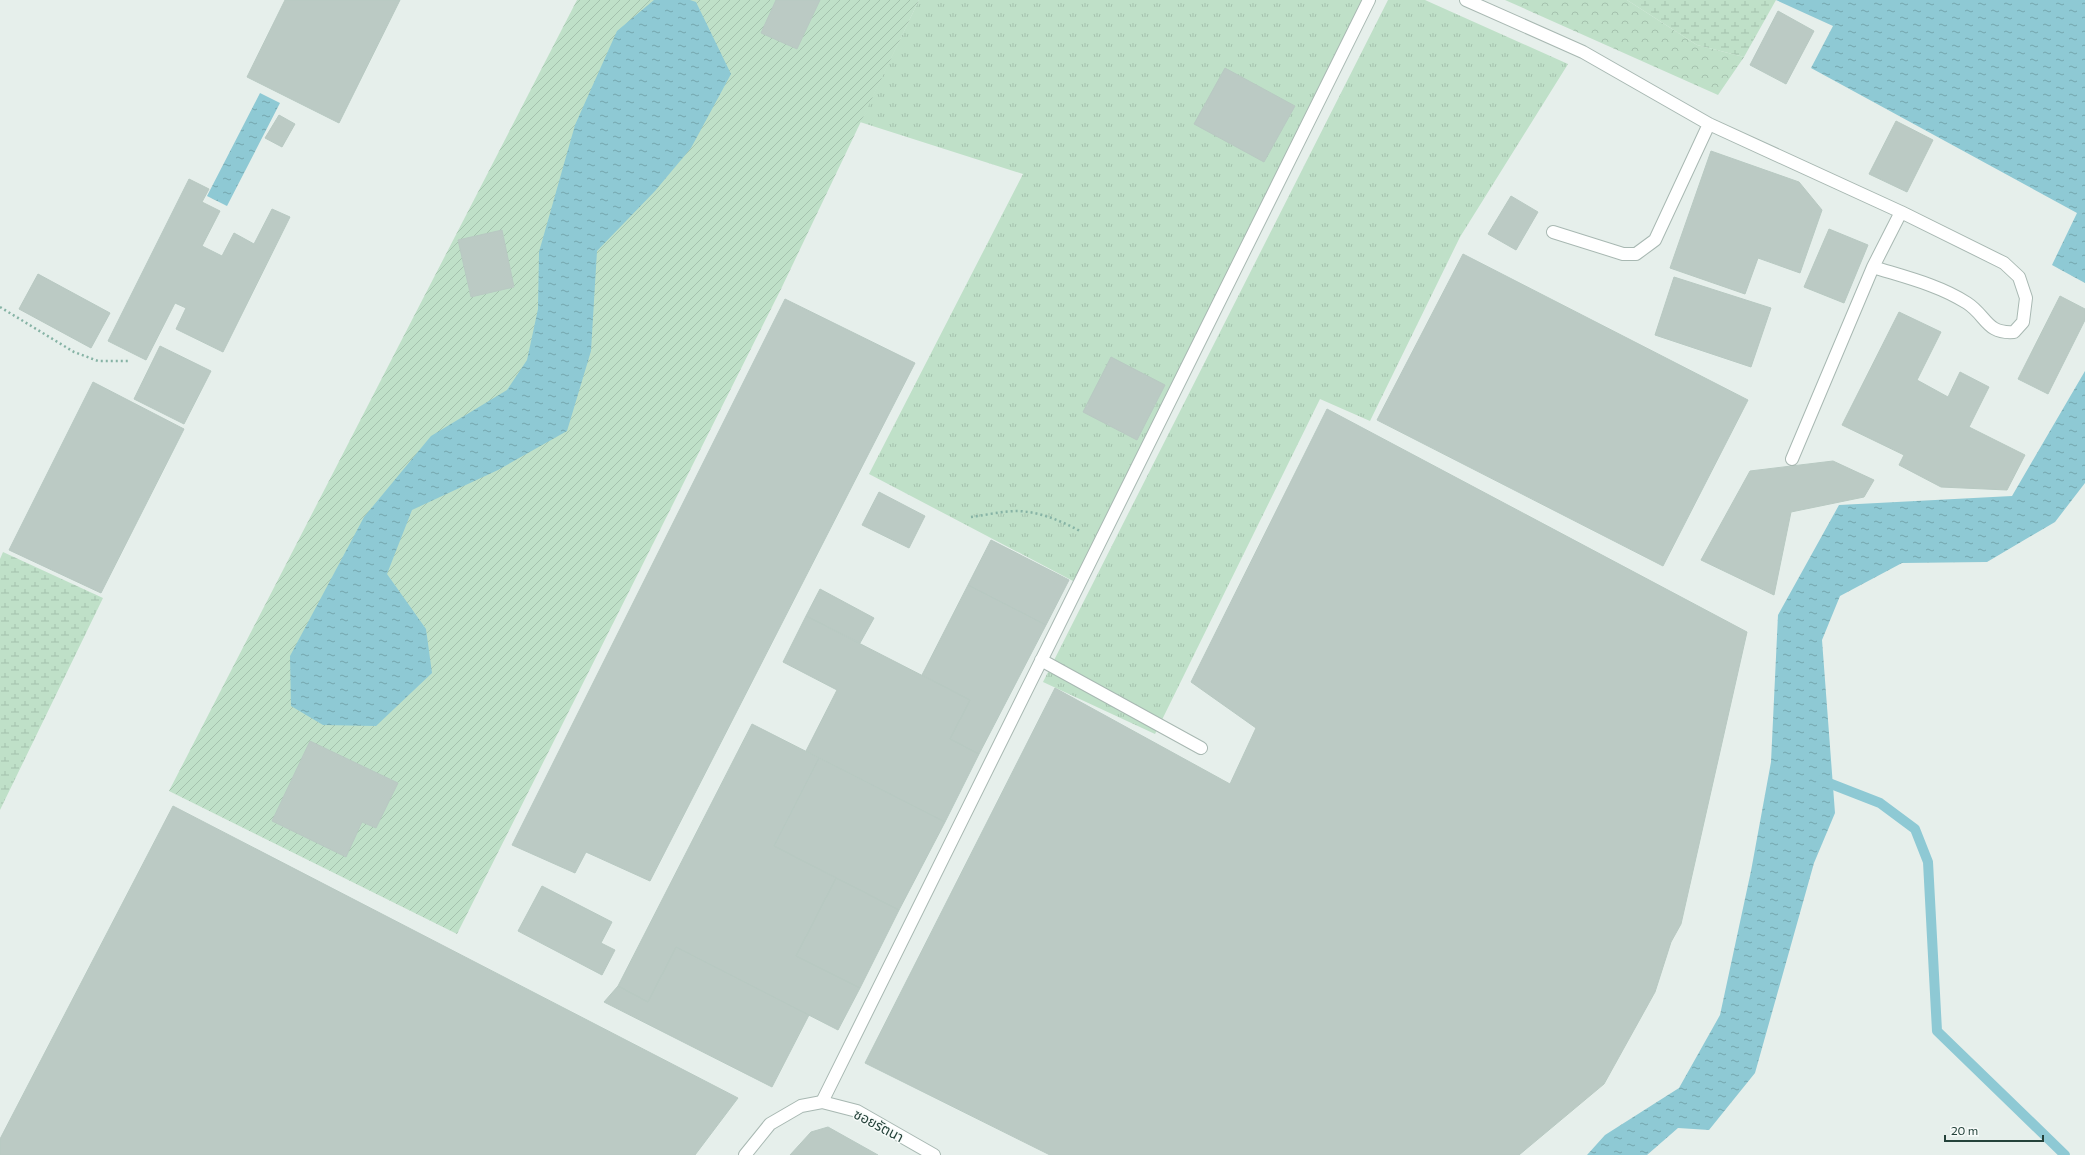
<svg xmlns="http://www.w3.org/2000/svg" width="2085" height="1155" font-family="Commissioner,'Noto Sans Thai',sans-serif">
<defs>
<pattern id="grass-tufts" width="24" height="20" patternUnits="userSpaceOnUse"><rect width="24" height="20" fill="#bfe0c8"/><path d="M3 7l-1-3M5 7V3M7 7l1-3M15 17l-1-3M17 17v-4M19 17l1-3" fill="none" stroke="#a4c1ad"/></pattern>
<pattern id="forest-crowns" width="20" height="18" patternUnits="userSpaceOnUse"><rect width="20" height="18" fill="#bfe0c8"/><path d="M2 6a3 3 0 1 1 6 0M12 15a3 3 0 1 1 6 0" fill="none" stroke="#a4c1ad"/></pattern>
<pattern id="wetland-marsh" width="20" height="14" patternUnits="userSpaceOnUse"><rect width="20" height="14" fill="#bfe0c8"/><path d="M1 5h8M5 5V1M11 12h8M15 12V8" fill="none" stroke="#a4c1ad"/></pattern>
<pattern id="garden-furrows" width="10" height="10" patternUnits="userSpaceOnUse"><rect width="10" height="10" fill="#bfe0c8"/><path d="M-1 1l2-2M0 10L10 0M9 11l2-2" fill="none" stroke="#a4c1ad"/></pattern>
<pattern id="water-ripples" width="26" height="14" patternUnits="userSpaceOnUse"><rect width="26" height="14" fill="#8ec9d4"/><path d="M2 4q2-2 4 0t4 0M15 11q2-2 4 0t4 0" fill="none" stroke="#74a5ad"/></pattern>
</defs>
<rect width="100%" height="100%" fill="#e6efeb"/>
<path fill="url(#grass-tufts)" d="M919,0H1374L1081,569L1073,581L869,474L1023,174L860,122Z
M1388,0H1425L1568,64L1460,237L1370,421L1320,399L1155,734L1043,682Z"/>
<path fill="url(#forest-crowns)" d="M1505,0H1627L1697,45L1744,57L1718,95Z"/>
<path fill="url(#wetland-marsh)" d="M1627,0H1776L1744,57L1697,45Z
M3,552L103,598L0,810V559Z"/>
<path fill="url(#garden-furrows)" d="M577,0H919L781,289L457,934L169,791Z"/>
<path fill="url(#water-ripples)" d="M654,0H690L696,2L731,74L691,148L655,191L597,251L591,351L567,431L498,470L412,510L387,574L426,629L432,673L376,726L323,725L291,706L290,656L364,517L431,436L507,390L527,360L538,309L539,252L575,125L617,31Z
M1776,0H2085V283L2052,265L2077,213L1811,68L1833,26Z
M260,93L280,103L227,206L207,196Z
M2085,371V483L2055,522L1987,562L1902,563L1840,596L1822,640L1835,813L1814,863L1755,1073L1709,1130L1678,1128L1647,1155H1587L1605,1135L1679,1088L1720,1015L1751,871L1771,762L1778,615L1839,505L2012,496Z"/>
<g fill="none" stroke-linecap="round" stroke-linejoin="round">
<path stroke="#8ec9d4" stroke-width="10" d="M1821,780L1880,803L1915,829L1928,862L1937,1031L2065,1155"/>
</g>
<path fill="#bbcac4" stroke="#b8c9c2" d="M285,0H400L339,123L247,77Z
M776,0H820L797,49L761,33Z
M1778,11L1814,31L1786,84L1750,65Z
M1225,68L1295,106L1264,162L1194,124Z
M279,115L295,124L282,147L265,138Z
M1896,121L1933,140L1907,192L1869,174Z
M1711,151L1799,182L1822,210L1800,273L1758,258L1745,294L1670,268Z
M189,179L209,189L202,202L220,211L202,246L222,256L234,233L254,244L272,209L290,217L223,352L176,329L186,308L175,303L146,360L108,341Z
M1511,196L1538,212L1516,250L1488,234Z
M1829,229L1868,245L1844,303L1804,287Z
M502,230L514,287L471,297L458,240Z
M1463,254L1748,400L1663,566L1377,420Z
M38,274L110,313L91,348L19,309Z
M1674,277L1771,308L1751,367L1655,335Z
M2060,296L2085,309V320L2048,394L2018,379Z
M785,299L915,363L650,881L586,852L575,873L512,845Z
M1899,312L1941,332L1917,380L1948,397L1960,372L1989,387L1969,427L2025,455L2007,490L1941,487L1899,465L1904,455L1842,425Z
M160,346L211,371L184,424L134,399Z
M1111,357L1165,385L1137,440L1083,412Z
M93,382L184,429L101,593L9,550Z
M1327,409L1747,632L1681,924L1671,942L1655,992L1604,1084L1519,1155H1050L865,1063L1055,688L1230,784L1256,728L1191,682Z
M1833,461L1874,480L1864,497L1791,512L1774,595L1701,560L1750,471Z
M879,492L925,516L909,548L862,525Z
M991,540L1069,580L1046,625L968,585Z
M968,585L1046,625L979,754L950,739L970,700L922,675Z
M820,589L874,618L860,643L806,616Z
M806,616L970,700L950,739L979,754L945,822L806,751L837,690L783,662Z
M752,724L819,758L774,846L836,878L796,956L860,988L838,1030L676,947L648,1002L618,986Z
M310,741L398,783L376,828L362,822L346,857L272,821Z
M819,758L945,822L899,910L774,846Z
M173,806L738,1098L695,1155H0V1139Z
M836,878L899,910L860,988L796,956Z
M542,886L612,922L601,943L615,950L602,975L518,931Z
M676,947L809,1015L772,1087L604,1002L618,986L648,1002Z
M828,1127L878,1155H790L811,1132Z"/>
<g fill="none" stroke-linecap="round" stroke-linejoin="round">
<defs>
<path id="service" d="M1466,0L1583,52L1709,124L1901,212L2004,263L2019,277L2026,298L2023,322L2014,332C1986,334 1987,316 1967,303C1939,285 1905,277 1873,267
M1553,232L1623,254H1636L1655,240L1709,124
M1792,459L1873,267L1901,212
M1041,660L1201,748
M822,1102L1369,0"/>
<path id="minor" d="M745,1155L770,1124L801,1106L822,1102L857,1111L934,1155"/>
</defs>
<use href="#service" stroke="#a8b8b2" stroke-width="14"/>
<use href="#minor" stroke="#a8b8b2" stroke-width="14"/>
<path stroke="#86b3a5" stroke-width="2.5" stroke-dasharray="2 3" stroke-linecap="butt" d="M0,307L74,352L98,361H128
M971,517C986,515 1003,511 1018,511C1041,512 1061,521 1080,531"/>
<use href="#service" stroke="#fff" stroke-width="12"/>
<use href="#minor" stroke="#fff" stroke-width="12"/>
</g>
<g text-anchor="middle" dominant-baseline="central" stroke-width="3" stroke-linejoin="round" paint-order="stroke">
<g font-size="14" fill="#24423a" stroke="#f7fbf9">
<text transform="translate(879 1125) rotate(28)">ซอยรัตนา</text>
</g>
</g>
<path d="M1945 1135v6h98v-6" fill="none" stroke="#24423a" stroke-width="2"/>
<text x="1951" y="1135" font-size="12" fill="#24423a" stroke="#f7fbf9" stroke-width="3" paint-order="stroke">20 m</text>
</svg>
